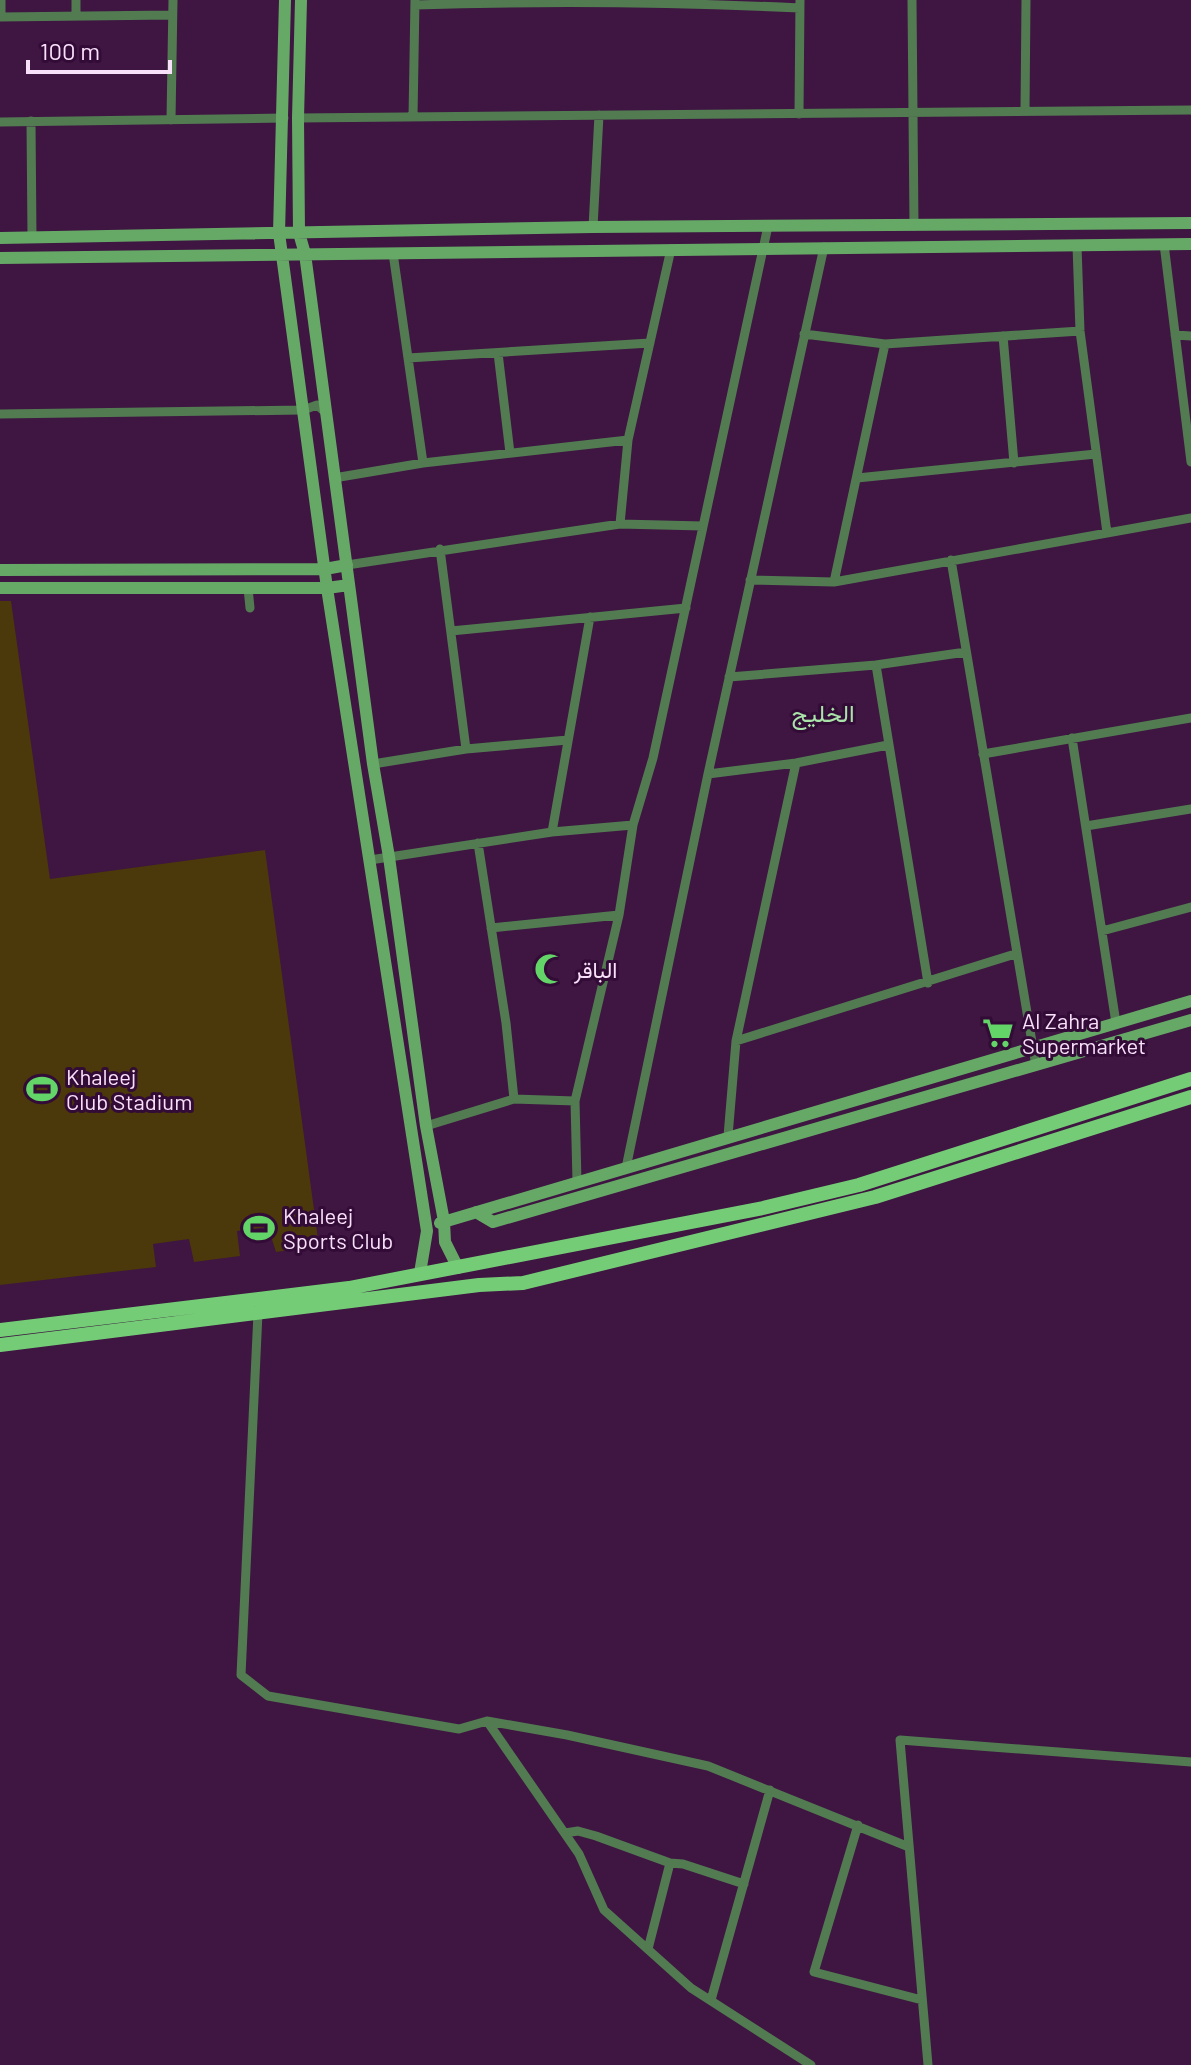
<svg xmlns="http://www.w3.org/2000/svg" width="1191" height="2065" font-family="Barlow,Vazirmatn,sans-serif">
<rect width="100%" height="100%" fill="#3e1641"/>
<path fill="#4b380b" d="M0,601H11L50,879L265,850L319,1246L276,1252L268,1227L237,1231L240,1256L194,1262L189,1239L153,1244L156,1267L0,1285Z"/>
<g fill="none" stroke-linecap="round" stroke-linejoin="round">
<path stroke="#527b52" stroke-width="9" d="M1,0V17
M76,0V16
M912,0L914,226
M415,5C543,1 671,2 800,8
M0,17L172,15
M1025,111L1026,0
M799,114L800,0
M413,117L415,0
M298,118L1191,110
M171,120L173,0
M31,121L32,237
M0,122L284,118
M593,227L599,115
M1164,244L1191,462
M1077,246L1080,331L1107,533
M393,253L423,463
M804,334L885,344L1080,331
M1175,335L1191,336
M1003,336L1014,463
M498,353L510,453
M408,358L650,343
M0,414L303,410L317,405L326,413
M334,478L423,463L628,440
M857,478L1096,454
M620,524L628,440L671,249
M440,549L466,749
M951,560L1036,1066
M347,565L620,524L703,526
M750,580L834,582L1191,518
M834,582L885,344
M248,588L250,608
M451,631L686,608
M876,665L928,983
M729,677L876,665L966,652
M1072,738L1116,1023
M983,754L1191,718
M373,764L466,749L568,740
M708,774L796,763L888,745
M1086,826L1191,809
M552,832L590,617
M478,843L506,1023L514,1099
M370,860L552,832L633,825
M491,928L619,915
M1102,931L1191,907
M736,1041L1015,954
M426,1126L514,1099L575,1101
M728,1136L736,1041L796,763
M626,1168L708,774L824,247
M577,1182L575,1101L619,915L633,825L653,758L768,226
M258,1313L241,1675L268,1696L459,1729L487,1721L567,1735L708,1766L909,1847
M487,1721L579,1854L604,1910L691,1988L811,2065
M858,1825L814,1972L922,2000
M565,1833L578,1831L596,1836L670,1863L683,1864L744,1884
M648,1949L670,1863
M711,2000L770,1790
M928,2065L900,1740L1191,1762"/>
<path stroke="#66a967" stroke-width="12" d="M285,0L279,233L327,588L427,1231L420,1273
M301,0L298,118L299,233L305,254L373,764L389,857L426,1126L444,1221L445,1242L458,1268
M0,238L593,227L1191,223
M0,258L1191,244
M0,570L325,569L347,565
M0,588H327L349,585
M476,1212L493,1222L1191,1020
M440,1223L1191,1001"/>
<path stroke="#74cd76" stroke-width="14" d="M0,1330L349,1288L763,1208L859,1185L1191,1079
M0,1345L479,1285L523,1283L875,1197L1191,1097"/>
</g>
<defs>
<symbol id="mosque-bare" viewBox="-9 -9 18 18"><path d="M3.5-4.9A6 6 0 1 0 3.5 4.9A5 5 0 1 1 3.5-4.9Z" fill="#63d468" stroke="#330b37" stroke-width="2.5" paint-order="stroke"/></symbol>
<symbol id="supermarket-bare" viewBox="-9 -9 18 18"><path d="M-6-5.5h2.5l.6 2H6L4.5 2H-2.5L-4.4-4H-6ZM-1.5 3.2a1.3 1.3 0 1 0 .1 0ZM3 3.2a1.3 1.3 0 1 0 .1 0Z" fill="#63d468" stroke="#330b37" stroke-width="2.5" paint-order="stroke"/></symbol>
<symbol id="stadium-bare" viewBox="-9 -9 18 18"><path d="M0-5a6.5 5 0 1 0 0 10a6.5 5 0 1 0 0-10ZM-3.5-1.8h7v3.6h-7Z" fill="#63d468" stroke="#330b37" stroke-width="2.5" paint-order="stroke"/></symbol>
</defs>
<g fill-rule="evenodd">
<use href="#mosque-bare" x="528" y="947" width="44" height="44"/>
<use href="#supermarket-bare" x="976" y="1011" width="44" height="44"/>
<use href="#stadium-bare" x="20" y="1067" width="44" height="44"/>
<use href="#stadium-bare" x="237" y="1206" width="44" height="44"/>
</g>
<g text-anchor="middle" dominant-baseline="central" stroke-width="6" stroke-linejoin="round" paint-order="stroke">
<g font-size="22" fill="#f9e0fa" stroke="#330b37" text-anchor="start">
<text x="574" y="969">الباقر</text>
<text x="1022" y="1020">Al Zahra<tspan x="1022" dy="25">Supermarket</tspan></text>
<text x="66" y="1076">Khaleej<tspan x="66" dy="25">Club Stadium</tspan></text>
<text x="283" y="1215">Khaleej<tspan x="283" dy="25">Sports Club</tspan></text>
</g>
<g font-size="24" fill="#a9e3a9" stroke="#330b37">
<text x="823" y="712">الخليج</text>
</g>
</g>
<path d="M28 60v12h142v-12" fill="none" stroke="#f9e0fa" stroke-width="4"/>
<text x="40" y="60" font-size="24" fill="#f9e0fa" stroke="#330b37" stroke-width="6" paint-order="stroke">100 m</text>
</svg>
